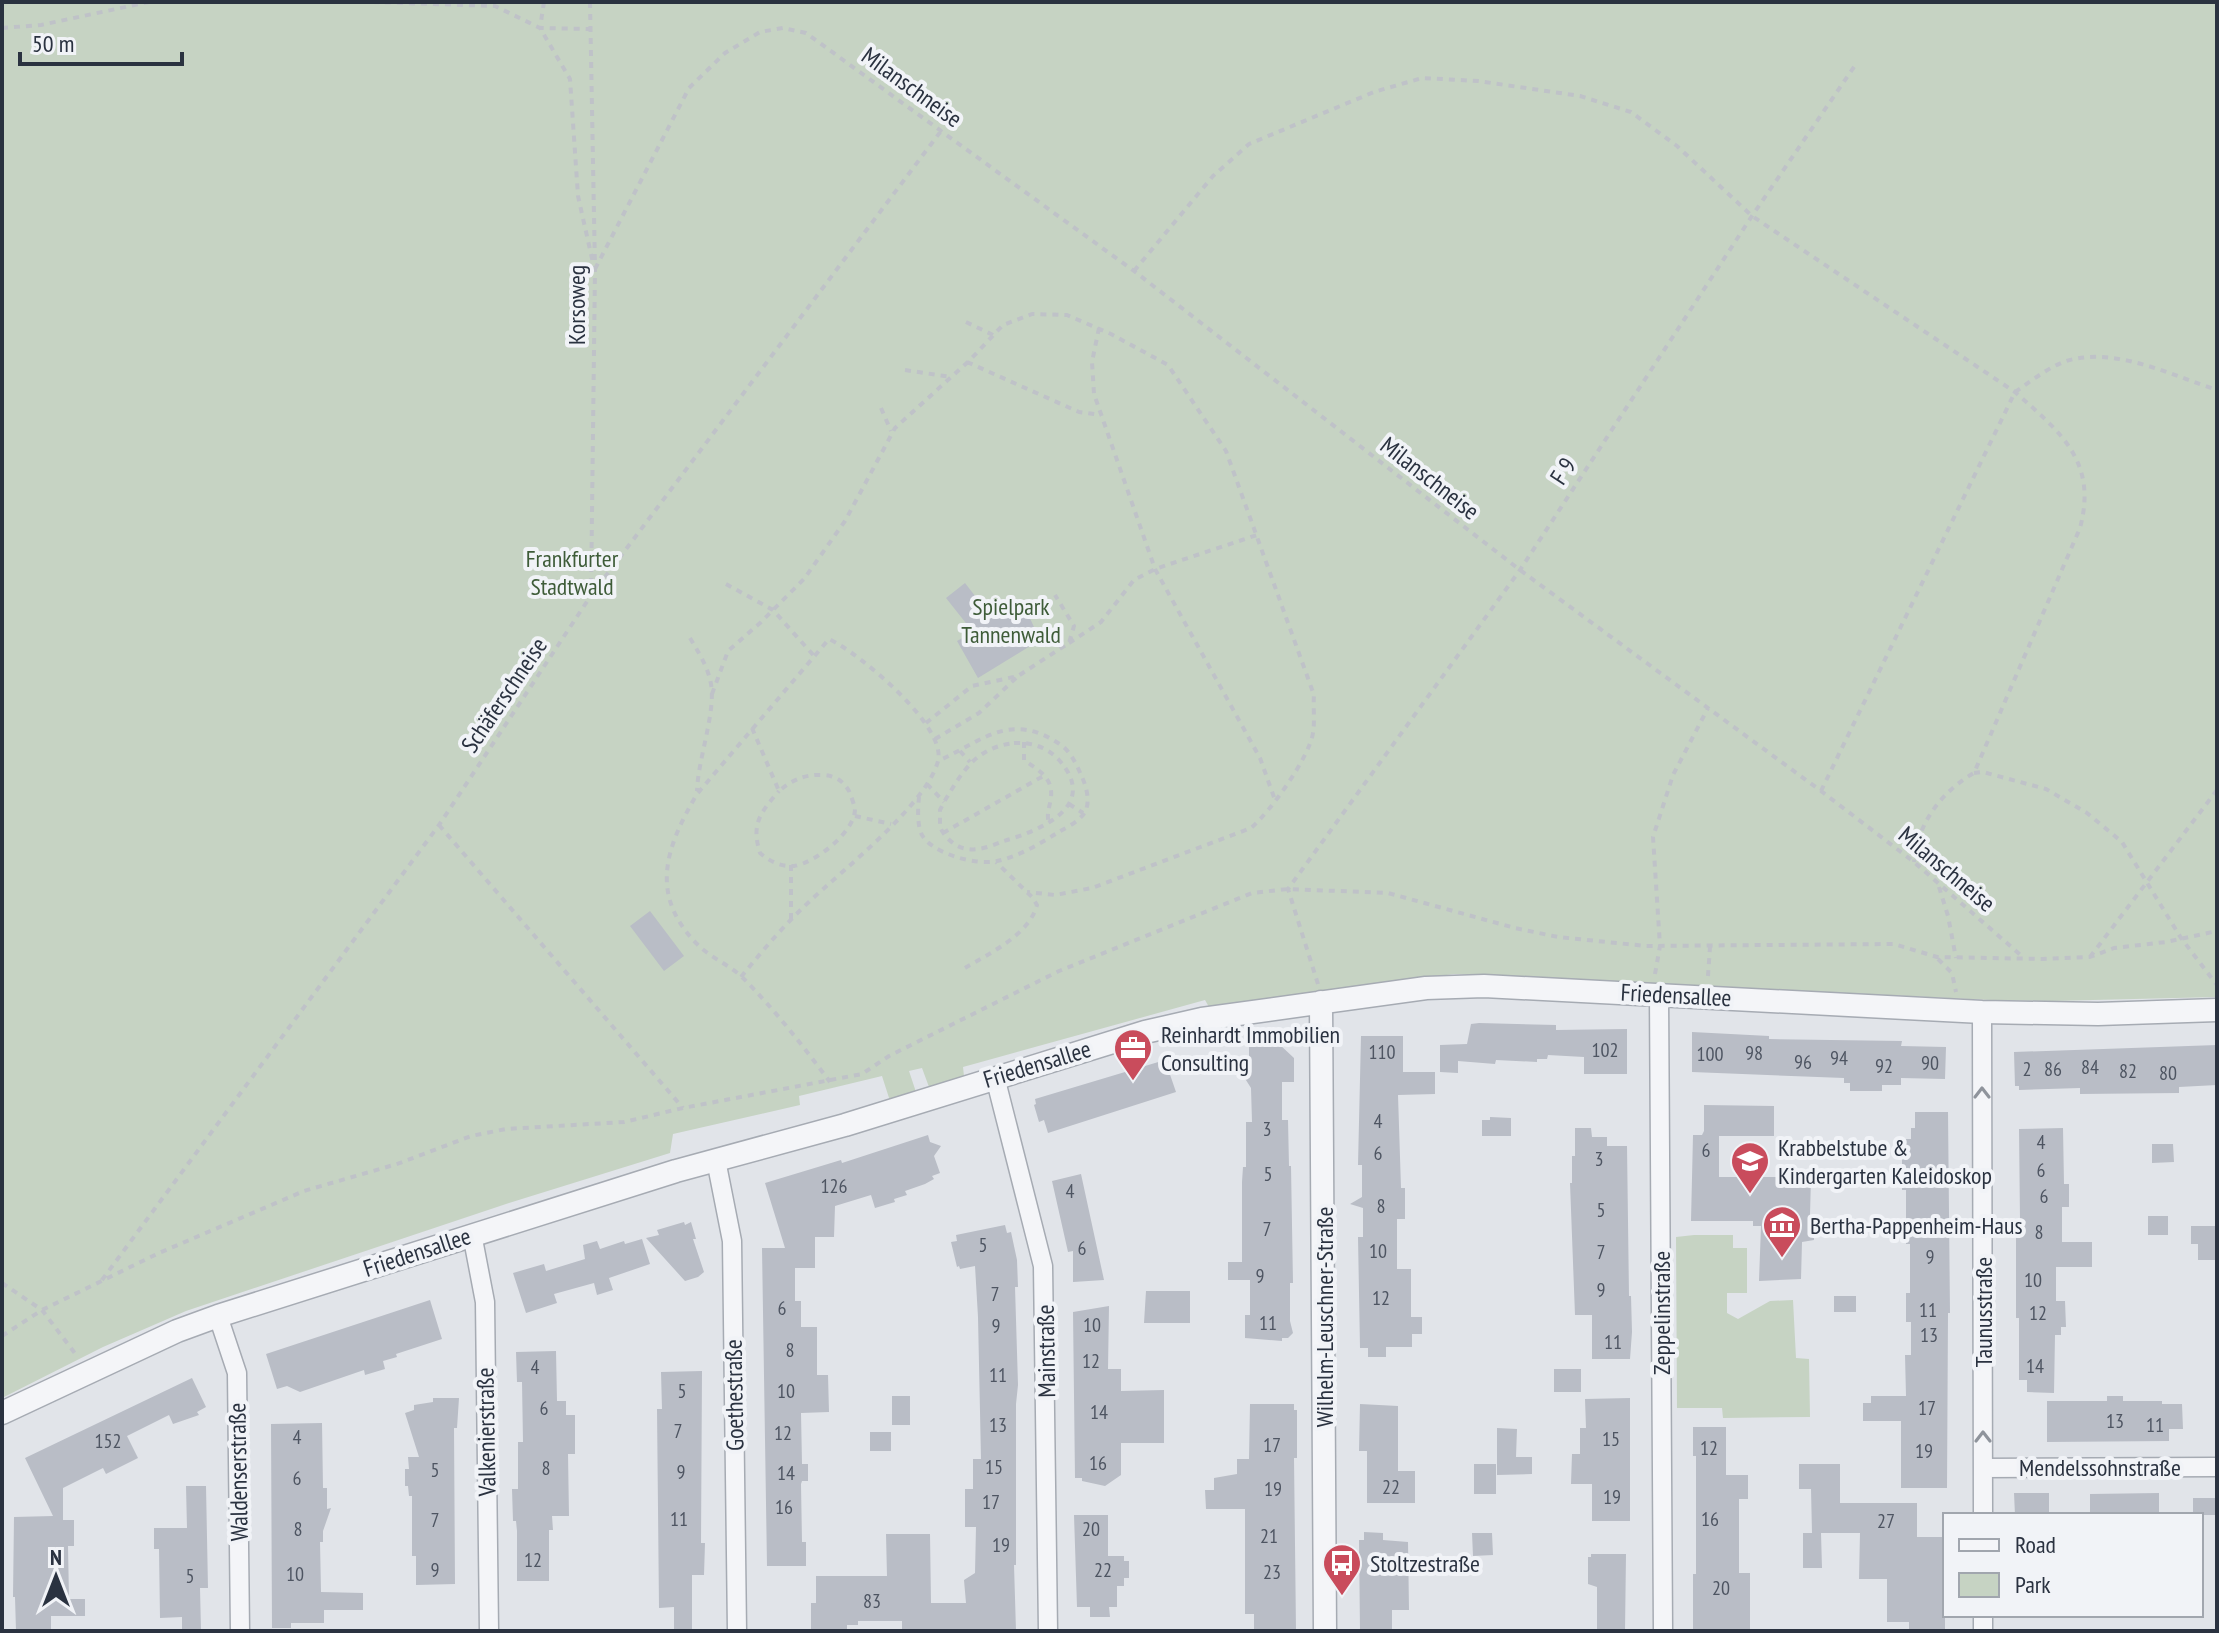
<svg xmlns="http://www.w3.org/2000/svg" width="2219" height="1633" font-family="'PT Sans Narrow',sans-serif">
<rect width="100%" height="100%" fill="#e1e4e9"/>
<path fill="#c6d3c3" d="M2,2H2217V997L2052,1001L1990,1000L1454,974L1209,1007L1205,1000L963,1067L964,1076L929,1087L922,1068L909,1071L916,1092L890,1101L882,1076L799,1096L800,1105L673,1134L670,1153L509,1203L186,1311L103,1347L2,1398Z
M1694,1235H1733V1248H1747V1293H1727V1313L1738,1319L1770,1301L1793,1300L1796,1358L1809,1359L1810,1417L1723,1418L1722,1408H1677L1676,1237Z"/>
<path fill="#b9bdc6" d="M965,583L993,619L1022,601L1040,640L978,678L957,641L973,632L946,598Z
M650,911L684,956L664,971L630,926Z
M1479,1023L1556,1025V1030L1627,1029V1074H1584V1057L1548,1055L1547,1059H1537V1062L1496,1060L1495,1064L1458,1061V1073L1440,1072V1045L1467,1044L1471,1024Z
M1692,1032L1769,1036V1039L1902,1041L1901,1046L1946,1047L1945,1079L1901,1078V1085H1882V1091H1850V1083H1844V1078L1692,1072Z
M1361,1036H1403V1072H1435V1094L1398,1095L1401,1188H1405V1219H1397V1269H1411V1317H1422V1334H1412V1347H1386V1357H1368V1348H1360L1358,1237H1363V1208L1350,1204L1362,1197V1165H1358Z
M1255,1044H1279L1294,1058V1082H1282V1120H1288L1289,1166H1291L1293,1283H1290V1321L1293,1333L1288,1338H1282V1341L1245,1338V1315H1250V1280H1228V1262H1242V1182L1243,1167H1246V1122H1252L1251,1088L1244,1077L1249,1072V1047H1255Z
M2217,1045V1085L2179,1087V1093L2080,1094V1088L2019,1090V1086H2015L2014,1052Z
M1165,1060L1176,1092L1048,1133L1044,1120L1039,1122L1034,1105L1036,1104L1035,1099Z
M1704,1105L1774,1106V1136H1719V1177H1811L1810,1215H1814V1240L1802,1242L1801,1279L1759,1281L1761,1226H1753V1221H1691L1693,1135H1702L1704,1131Z
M1915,1112H1948L1950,1313H1948L1947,1488H1901V1421H1863V1403H1871V1396H1906L1905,1355H1911V1322H1906V1293H1910V1244H1906V1190H1902V1139H1911V1128H1915Z
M1490,1117L1511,1118V1136H1482V1120H1490Z
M1575,1128H1591L1592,1137H1607V1146H1627L1629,1296H1631L1632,1332L1630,1359H1592V1315H1575L1570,1183H1572V1156H1575Z
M2063,1128L2064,1184H2069V1207H2062V1242H2092V1267H2056V1301H2065L2066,1327H2061V1335H2055L2054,1393L2027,1392V1380H2019V1318H2016V1220H2020L2019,1129Z
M928,1135L930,1142L941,1146L934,1156L940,1173L932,1176L934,1179L925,1184L905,1191L907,1195L894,1199L895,1202L875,1208L871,1195L835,1206L834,1237H815V1268H795V1301H801V1327H817V1375H828L829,1412L801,1413L802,1464H808V1481H802L801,1484L802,1542H806V1566H767L762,1248H785L765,1183L841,1160L842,1163Z
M2152,1144H2173L2174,1162L2152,1163Z
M1081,1174L1104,1280L1073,1282V1251L1068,1252L1052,1181Z
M2148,1216H2168V1235H2148Z
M684,1222L685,1225L691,1222L696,1239H693L704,1272L698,1277L685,1281L646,1238L659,1235L657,1230Z
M1005,1225L1007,1233L1011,1232L1017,1260L1018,1287H1015L1018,1385L1016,1404V1565H1014L1016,1631H902V1621H858V1625H847V1631H811V1603H816V1576H887L886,1534H930L931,1603H966L964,1580L975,1573L976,1527H965V1489H973V1459H981L978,1317L975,1266L960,1269L959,1266L957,1267L951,1242L957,1241L956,1235Z
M2191,1226H2217V1260H2198V1244H2191Z
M642,1239L650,1264L609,1278L613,1290L597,1295L594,1283L554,1294L557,1303L526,1313L513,1273L544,1264L546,1271L585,1259L583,1245L597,1241L600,1249L624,1241L625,1244Z
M1146,1291H1190V1323H1144Z
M1834,1296H1856V1312H1834Z
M430,1300L442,1339L396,1354L397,1357L383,1361L385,1369L365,1375L364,1370L300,1392L287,1386L277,1389L266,1354Z
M1109,1306L1108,1369H1121V1391L1164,1390V1443H1121V1475L1105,1486L1082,1481V1478H1075L1073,1312Z
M556,1351L557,1401H566V1415H575V1454H568L569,1516H552L553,1530H549V1581H517V1531L516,1521H513L512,1489H518V1442H523L522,1382H517L516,1352Z
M1554,1369H1581V1392H1554Z
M702,1371L701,1543H705L704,1575H692V1631H674V1607L659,1608L657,1409H662L661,1372Z
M192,1378L206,1407L197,1412L199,1415L173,1424L169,1415L127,1436L138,1458L106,1474L103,1468L63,1488V1520H74V1546H68L69,1599H85V1616H51V1631H16L15,1597H13L14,1517L53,1516L25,1458Z
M892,1396H910V1425H892Z
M2107,1396H2123V1401H2162V1404H2182L2183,1429H2169V1441L2047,1442V1401H2107Z
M433,1398H459L457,1428H454L455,1584L416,1585V1556H412V1496H409L408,1486H405V1469H409L408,1457H419L405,1413L414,1410V1405L433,1402Z
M1630,1398V1521H1592V1484H1571L1572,1454H1580V1428H1586L1585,1399Z
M1250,1404H1294V1410H1297V1458H1294L1296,1631H1254V1614H1245V1509H1206L1205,1490H1214V1478L1237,1474V1459H1249Z
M1360,1404L1398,1406V1471H1415V1503H1367V1451H1359Z
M322,1423L323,1488H327V1509L331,1508L323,1531V1542H320L321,1592L363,1593V1610H324V1623H291V1628H272L271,1424Z
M1693,1427H1726V1475H1748V1499H1739V1573H1750V1631H1693V1574H1696V1456H1693Z
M1497,1428L1517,1429L1516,1457H1532V1474L1497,1475Z
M870,1432H891V1451H870Z
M1474,1464H1496V1494H1474Z
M1799,1464H1840V1503H1917V1537H1945V1631H1909V1622H1887V1579H1859L1860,1533H1812L1811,1489H1799Z
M186,1486H206L208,1588H200L201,1631H182V1617L160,1618L159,1549H154V1528H187Z
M2014,1493H2049V1515H2015Z
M2159,1493V1515H2090V1494Z
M2193,1498H2217V1515H2193Z
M1074,1515H1108V1556H1124V1561H1129V1578H1124V1586H1117V1607H1109L1110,1617H1090V1607H1077Z
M1364,1532L1383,1533V1540L1408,1542L1409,1610H1392V1631H1360L1359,1540H1364Z
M1472,1533H1492L1493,1555L1473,1556Z
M1803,1533H1821L1822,1568H1803Z
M1591,1554H1626L1625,1631H1597V1587L1588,1584V1557H1591Z"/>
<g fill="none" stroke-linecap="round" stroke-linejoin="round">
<defs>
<path id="minor" d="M1659,995L1663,1631
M1982,1012L1983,1515
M995,1077L1043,1266L1048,1631
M716,1160L732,1241L737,1631
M472,1234L485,1302L489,1631
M218,1316L237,1373L240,1631
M1983,1468L2217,1467
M1983,1615V1631"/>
<path id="tertiary" d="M1321,1002L1325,1631
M2,1413L177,1331L218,1316L676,1171L845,1125L1145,1032L1202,1019L1426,988L1484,986L1982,1012L2098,1014L2217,1010"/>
</defs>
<use href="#minor" stroke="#a6abb3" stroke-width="21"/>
<use href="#tertiary" stroke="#a6abb3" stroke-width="25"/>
<path stroke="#bfc2c8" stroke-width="4" stroke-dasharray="6 6" stroke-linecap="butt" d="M373,2L495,6L540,28L570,79L578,196L593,263
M544,2L540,28L590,29
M590,2L595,269L591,594
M2,28L41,25L149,2
M595,269L689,88L725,53L760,32L783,28L806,33L1134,271L1520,570L1821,791L1914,862L2024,958
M1134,271L1213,176L1249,144L1374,92L1422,78L1478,81L1580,96L1631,112L1677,146L1752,216L2015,392C2060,432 2098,461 2080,528L1974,773C1942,791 1917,824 1914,862
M966,322L993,335
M1099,328L1092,362L1094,394L1155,569L1260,758L1275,800
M967,362L1079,412L1101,415
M905,370L951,377
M881,408L891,431
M726,584L773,610L815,657
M690,638C699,653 708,667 711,684C716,712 698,759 697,791
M1069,643L1101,622L1134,580L1155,569L1257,535
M712,694L728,651L760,623L804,579L845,521L895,428L970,360L1003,325L1032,314L1067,315L1111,334L1168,365L1226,451L1314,695C1313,707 1315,721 1313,733C1309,758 1270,812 1251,828L1092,888L1055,895L1027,892
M926,723L972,686L1018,676L1069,643L1074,626L1055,595
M752,728L779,791C793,779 806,774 824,775C836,776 843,781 849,791C851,796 854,804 855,809C855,832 815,863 794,866C781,867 769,861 760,853C751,824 760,813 779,791
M935,739L979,713L1016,678
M1024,742V760C1038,770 1053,777 1051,797C1050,807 1046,813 1049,824
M1014,743C1031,742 1047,747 1059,760C1100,806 1041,830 1004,841C993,845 980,851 968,849C956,848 945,838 940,827V810L944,802C963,771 975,748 1014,743Z
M960,751L970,762
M1974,773L1983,772L2046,789L2087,813L2122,842L2181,938L2217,985
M927,784L944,802
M1821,791L2015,392C2033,380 2053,363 2074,359C2120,349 2174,376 2217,390
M919,797C918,808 917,822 921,833C929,853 977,866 997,861C1017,857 1040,844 1057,833C1067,827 1081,821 1086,810C1090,799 1086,785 1081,775C1077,765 1070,751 1061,745C1010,710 983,741 938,761
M1069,804L1083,813
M855,816L891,824
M439,825L683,1108
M943,833L1045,775
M1939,887L1948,916L1956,958
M791,919V865
M2090,957L2217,790
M1938,959L1952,973L1956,992
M965,968C990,953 1029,935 1037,905L1032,897L996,862
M1655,974L1660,946L1653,837L1673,775L1708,708
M1708,976L1710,947
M741,977C763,950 785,924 811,900C844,869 927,804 938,761C947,726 859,653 829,639L697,794C666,847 648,895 698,945C711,958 730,965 743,978C775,1010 803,1046 830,1082
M1318,984L1288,889L1520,570L1752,216L1856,64
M102,1280L439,825L590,597L941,131
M2,1283L42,1310L77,1356
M2,1336L42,1310L159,1253L304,1191L397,1164L471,1136L506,1129L624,1122L683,1108L862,1074L889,1056L1059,971L1252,893L1288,889L1388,893L1515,928L1558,937L1646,946L1894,944L1937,957L2043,959L2090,957L2114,948L2166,942L2217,931"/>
<use href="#minor" stroke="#f4f5f8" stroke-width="18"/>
<use href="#tertiary" stroke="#f4f5f8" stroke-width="22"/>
</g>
<defs><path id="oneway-chevron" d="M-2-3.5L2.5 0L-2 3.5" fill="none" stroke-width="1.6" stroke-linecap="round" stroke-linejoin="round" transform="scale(2)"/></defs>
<g stroke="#8f949c">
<use href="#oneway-chevron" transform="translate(1982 1093) rotate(-90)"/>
<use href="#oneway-chevron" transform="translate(1983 1437) rotate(-90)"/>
</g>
<defs>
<symbol id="office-pin" viewBox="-11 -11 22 30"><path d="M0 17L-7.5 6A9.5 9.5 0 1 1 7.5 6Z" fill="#c94c5c" stroke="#f1f3f7"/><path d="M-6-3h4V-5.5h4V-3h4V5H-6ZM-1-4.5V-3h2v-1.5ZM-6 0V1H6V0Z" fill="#fff"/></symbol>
<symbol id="school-pin" viewBox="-11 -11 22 30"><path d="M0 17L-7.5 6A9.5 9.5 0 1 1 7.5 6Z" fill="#c94c5c" stroke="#f1f3f7"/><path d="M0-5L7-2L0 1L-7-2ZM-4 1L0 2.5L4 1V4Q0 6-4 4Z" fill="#fff"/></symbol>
<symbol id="museum-pin" viewBox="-11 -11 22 30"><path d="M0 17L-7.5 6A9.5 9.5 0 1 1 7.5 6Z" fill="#c94c5c" stroke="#f1f3f7"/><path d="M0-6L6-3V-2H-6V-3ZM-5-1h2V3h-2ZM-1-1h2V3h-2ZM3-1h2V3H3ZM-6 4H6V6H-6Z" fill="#fff"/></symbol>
<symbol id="bus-pin" viewBox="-11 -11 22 30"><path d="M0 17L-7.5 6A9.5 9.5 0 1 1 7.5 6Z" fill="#c94c5c" stroke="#f1f3f7"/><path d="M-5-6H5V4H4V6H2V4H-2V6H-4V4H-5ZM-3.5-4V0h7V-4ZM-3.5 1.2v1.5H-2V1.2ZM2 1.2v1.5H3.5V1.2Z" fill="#fff"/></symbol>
</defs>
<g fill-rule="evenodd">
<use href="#office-pin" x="1111" y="1026" width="44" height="60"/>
<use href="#school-pin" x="1728" y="1139" width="44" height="60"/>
<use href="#museum-pin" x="1760" y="1203" width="44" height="60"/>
<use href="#bus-pin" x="1320" y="1541" width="44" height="60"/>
</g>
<g text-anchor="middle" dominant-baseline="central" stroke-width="8" stroke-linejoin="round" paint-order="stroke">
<g font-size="20" fill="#4e5562">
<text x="1605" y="1050">102</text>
<text x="1382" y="1052">110</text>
<text x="1754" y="1053">98</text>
<text x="1710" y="1054">100</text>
<text x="1839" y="1058">94</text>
<text x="1803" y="1062">96</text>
<text x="1930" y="1063">90</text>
<text x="1884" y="1066">92</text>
<text x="2090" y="1067">84</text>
<text x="2027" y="1069">2</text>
<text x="2053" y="1069">86</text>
<text x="2128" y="1071">82</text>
<text x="2168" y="1073">80</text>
<text x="1378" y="1121">4</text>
<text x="1267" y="1129">3</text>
<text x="2041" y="1142">4</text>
<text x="1706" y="1150">6</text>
<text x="1378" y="1153">6</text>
<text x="1599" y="1159">3</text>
<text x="2041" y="1170">6</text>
<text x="1268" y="1174">5</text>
<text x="834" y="1186">126</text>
<text x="1070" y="1191">4</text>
<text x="2044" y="1196">6</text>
<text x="1381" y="1206">8</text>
<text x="1601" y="1210">5</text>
<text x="1267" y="1229">7</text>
<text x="2039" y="1232">8</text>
<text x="983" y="1245">5</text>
<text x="1082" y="1248">6</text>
<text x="1378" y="1251">10</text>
<text x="1601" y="1252">7</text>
<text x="1930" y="1257">9</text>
<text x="1260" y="1276">9</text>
<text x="2033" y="1280">10</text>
<text x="1601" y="1290">9</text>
<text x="995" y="1294">7</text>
<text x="1381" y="1298">12</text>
<text x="782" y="1308">6</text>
<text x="1928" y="1310">11</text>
<text x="2038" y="1313">12</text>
<text x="1268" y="1323">11</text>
<text x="1092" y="1325">10</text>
<text x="996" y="1326">9</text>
<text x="1929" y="1335">13</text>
<text x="1613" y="1342">11</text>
<text x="790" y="1350">8</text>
<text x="1091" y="1361">12</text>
<text x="2035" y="1366">14</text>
<text x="535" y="1367">4</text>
<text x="998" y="1375">11</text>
<text x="682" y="1391">5</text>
<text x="786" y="1391">10</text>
<text x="544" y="1408">6</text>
<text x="1927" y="1408">17</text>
<text x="1099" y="1412">14</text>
<text x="2115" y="1421">13</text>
<text x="998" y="1425">13</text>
<text x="2155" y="1425">11</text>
<text x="678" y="1431">7</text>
<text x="783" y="1433">12</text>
<text x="297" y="1437">4</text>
<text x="1611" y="1439">15</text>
<text x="108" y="1441">152</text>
<text x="1272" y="1445">17</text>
<text x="1709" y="1448">12</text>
<text x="1924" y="1451">19</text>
<text x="1098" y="1463">16</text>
<text x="994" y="1467">15</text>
<text x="546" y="1468">8</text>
<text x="435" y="1470">5</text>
<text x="681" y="1472">9</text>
<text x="786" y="1473">14</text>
<text x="297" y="1478">6</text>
<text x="1391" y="1487">22</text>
<text x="1273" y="1489">19</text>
<text x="1612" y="1497">19</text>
<text x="991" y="1502">17</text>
<text x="784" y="1507">16</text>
<text x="679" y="1519">11</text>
<text x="1710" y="1519">16</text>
<text x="435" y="1520">7</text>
<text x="1886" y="1521">27</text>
<text x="298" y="1529">8</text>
<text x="1091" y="1529">20</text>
<text x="1269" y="1536">21</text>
<text x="1001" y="1545">19</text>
<text x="533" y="1560">12</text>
<text x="435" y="1570">9</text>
<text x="1103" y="1570">22</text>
<text x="1272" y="1572">23</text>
<text x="295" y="1574">10</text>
<text x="190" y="1576">5</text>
<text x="1721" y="1588">20</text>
<text x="872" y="1601">83</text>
</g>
<g font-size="24" fill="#2a3240" stroke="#f1f3f7">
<text transform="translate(912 87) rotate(36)">Milanschneise</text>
<text transform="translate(576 305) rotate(-90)">Korsoweg</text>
<text transform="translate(1563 471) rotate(-57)">F 9</text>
<text transform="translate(1430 478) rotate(38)">Milanschneise</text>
<text transform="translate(504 695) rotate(-56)">Schäferschneise</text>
<text transform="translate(1947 869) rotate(40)">Milanschneise</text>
<text transform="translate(1676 995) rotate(3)">Friedensallee</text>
<text transform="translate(1037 1064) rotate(-17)">Friedensallee</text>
<text transform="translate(417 1252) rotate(-18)">Friedensallee</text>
<text transform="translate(1983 1312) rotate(-90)">Taunusstraße</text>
<text transform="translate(1661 1313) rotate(-90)">Zeppelinstraße</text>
<text transform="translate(1324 1317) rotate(-90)">Wilhelm-Leuschner-Straße</text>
<text transform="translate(1046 1351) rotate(-91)">Mainstraße</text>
<text transform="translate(734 1395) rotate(-91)">Goethestraße</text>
<text transform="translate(486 1432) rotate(-91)">Valkenierstraße</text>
<text x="2100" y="1467">Mendelssohnstraße</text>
<text transform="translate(238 1472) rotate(-91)">Waldenserstraße</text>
</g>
<g font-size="24" fill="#3e5c38" stroke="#f1f3f7">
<text x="572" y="558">Frankfurter<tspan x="572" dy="28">Stadtwald</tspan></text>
<text x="1011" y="606">Spielpark<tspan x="1011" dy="28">Tannenwald</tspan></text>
</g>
<g font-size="24" fill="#2a3240" stroke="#f1f3f7" text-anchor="start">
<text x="1161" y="1034">Reinhardt Immobilien<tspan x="1161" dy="28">Consulting</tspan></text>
<text x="1778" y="1147">Krabbelstube &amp;<tspan x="1778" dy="28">Kindergarten Kaleidoskop</tspan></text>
<text x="1810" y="1225">Bertha-Pappenheim-Haus</text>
<text x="1370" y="1563">Stoltzestraße</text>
</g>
</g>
<rect width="2219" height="1633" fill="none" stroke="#2a3240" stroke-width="8"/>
<rect x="1943" y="1513" width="260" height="104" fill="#f1f3f7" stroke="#a1a6ae" stroke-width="2"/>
<rect x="1959" y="1539" width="40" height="12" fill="#f4f5f8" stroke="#a1a6ae" stroke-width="2"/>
<text x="2015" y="1553" font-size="24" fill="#2a3240">Road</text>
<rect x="1959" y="1573" width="40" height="24" fill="#c6d3c3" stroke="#a1a6ae" stroke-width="2"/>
<text x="2015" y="1593" font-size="24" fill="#2a3240">Park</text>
<g transform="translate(56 1577)" stroke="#f1f3f7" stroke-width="6" paint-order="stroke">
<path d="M0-6L14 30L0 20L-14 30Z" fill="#2a3240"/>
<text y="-12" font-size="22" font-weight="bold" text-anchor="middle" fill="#2a3240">N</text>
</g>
<path d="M20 52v12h162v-12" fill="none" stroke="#2a3240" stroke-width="4"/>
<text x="32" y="52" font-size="24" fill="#2a3240" stroke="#f1f3f7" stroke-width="6" paint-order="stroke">50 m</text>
</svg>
